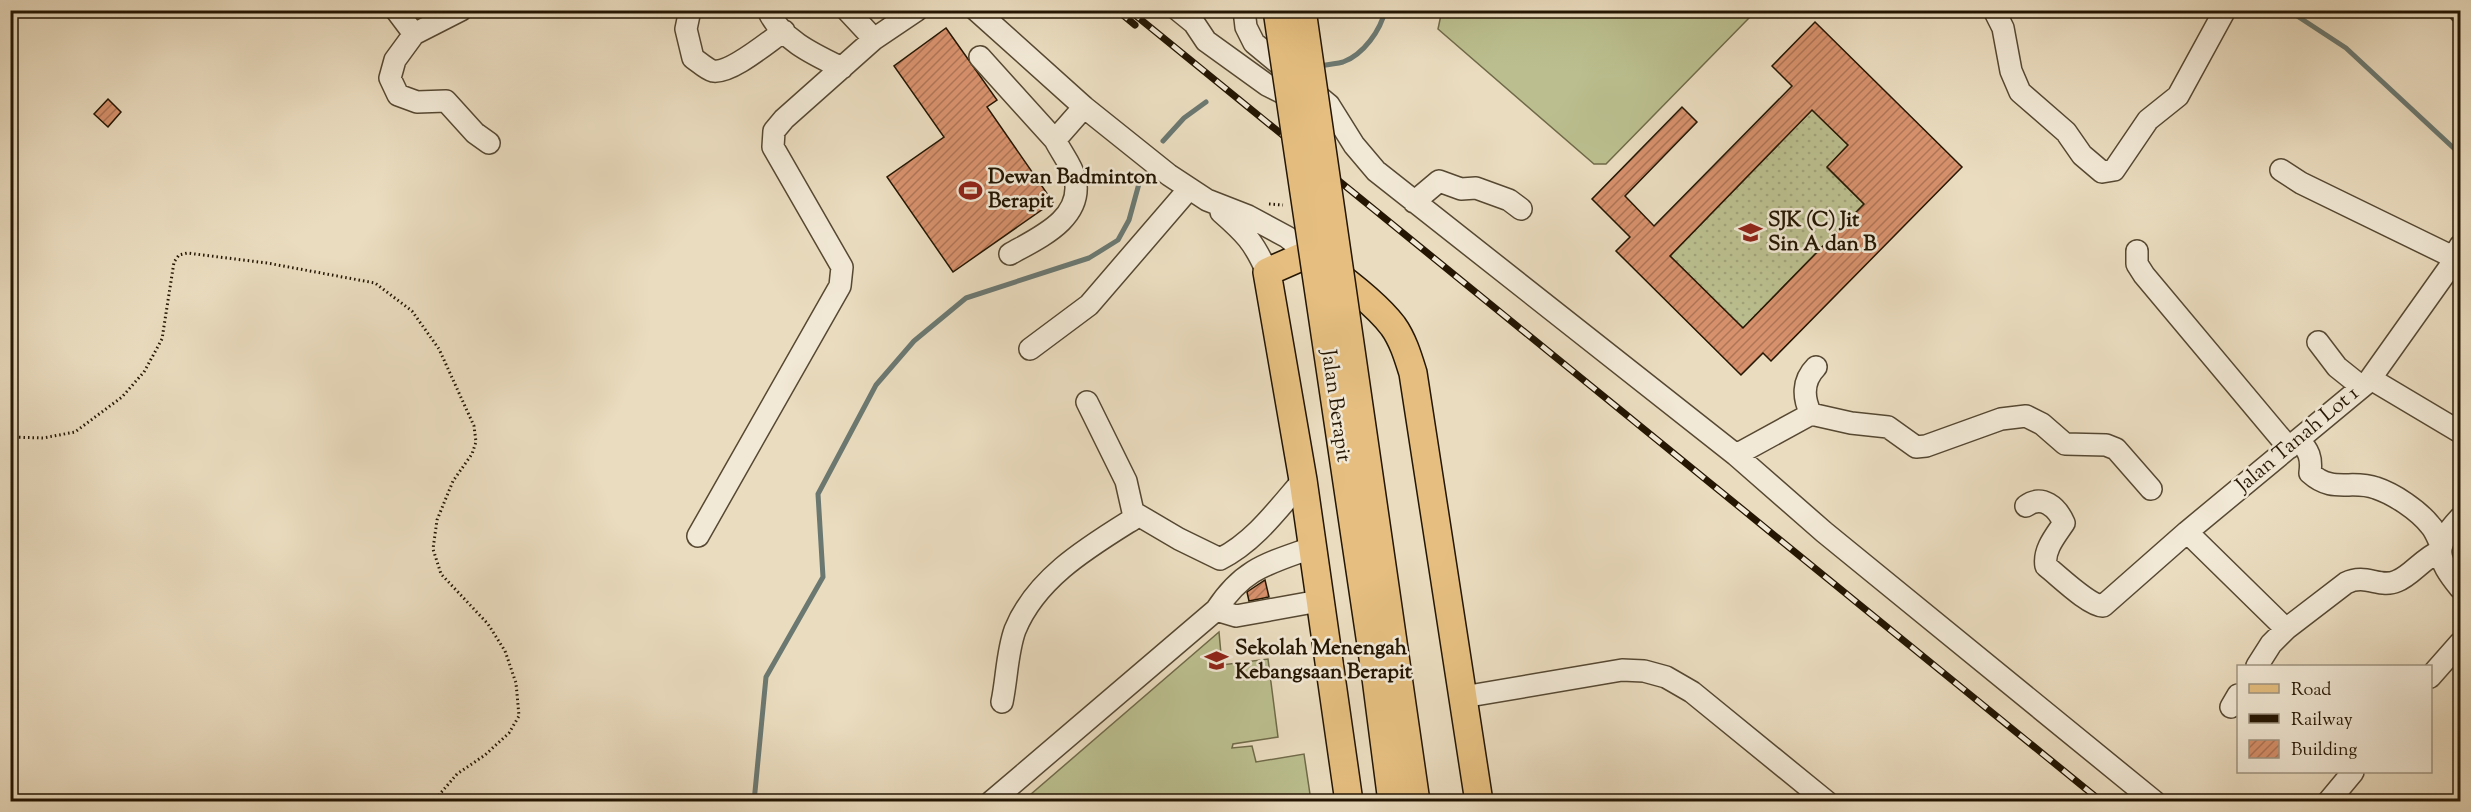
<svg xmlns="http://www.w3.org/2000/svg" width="2471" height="812" font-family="'Sorts Mill Goudy',serif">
<defs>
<pattern id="grass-dots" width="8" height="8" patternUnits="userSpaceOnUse" patternTransform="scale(1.5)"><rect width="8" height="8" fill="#bbbf8f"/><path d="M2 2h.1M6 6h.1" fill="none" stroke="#a1a37a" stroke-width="1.8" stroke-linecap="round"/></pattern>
<pattern id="building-hatch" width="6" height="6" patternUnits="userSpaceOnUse" patternTransform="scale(1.5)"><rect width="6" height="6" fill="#d7916c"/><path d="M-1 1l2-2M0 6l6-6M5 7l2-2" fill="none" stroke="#ae7557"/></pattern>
</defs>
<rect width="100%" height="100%" fill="#eadcbf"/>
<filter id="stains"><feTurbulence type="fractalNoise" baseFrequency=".00333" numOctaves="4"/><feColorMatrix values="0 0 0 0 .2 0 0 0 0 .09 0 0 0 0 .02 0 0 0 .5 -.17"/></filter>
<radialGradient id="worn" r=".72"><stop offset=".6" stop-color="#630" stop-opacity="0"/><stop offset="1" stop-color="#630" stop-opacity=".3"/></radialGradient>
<path fill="url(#grass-dots)" stroke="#706a49" stroke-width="1.5" d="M1812,110L1848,145L1827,168L1864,204L1743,328L1670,256Z"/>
<path fill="#bbbf8f" stroke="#706a49" stroke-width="1.5" d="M1442,10H1742L1749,18L1606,164H1594L1438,29Z
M1219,632L1222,665L1268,659L1278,737L1233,744L1232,748L1252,746L1256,762L1304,754L1311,801H1023Z"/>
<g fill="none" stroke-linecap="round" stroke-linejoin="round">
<path stroke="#6b7871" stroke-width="5" d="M2288,10L2346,48L2460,154
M1318,66C1326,65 1335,64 1343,62C1363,55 1381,30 1385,10
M1163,141L1184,118L1206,102
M754,802L766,677L823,577L818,494L876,385L914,341L966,298L1089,258L1118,240L1129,220L1140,180"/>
</g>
<path fill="url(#building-hatch)" stroke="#241603" stroke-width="1.5" fill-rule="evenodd" d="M1815,22L1962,167L1771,361L1763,353L1741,375L1616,251L1630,237L1592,199L1682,107L1697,122L1625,196L1654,226L1792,86L1772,66ZM1812,110L1848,145L1827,167L1864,204L1743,328L1670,256Z
M946,28L997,100L987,107L1053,202L953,272L887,177L944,137L894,66Z
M108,99L121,112L108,127L94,114Z
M1265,580L1269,597L1249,601L1247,592Z"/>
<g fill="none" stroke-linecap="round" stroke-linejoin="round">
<defs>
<path id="minor" d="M396,10L414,34
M461,10L414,34L395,60L390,78L398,95L417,102L446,101L475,133L489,143
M690,10L686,29L693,58C699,62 706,69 713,71C731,74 769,41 784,31
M768,10C780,39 815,55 842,68
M847,10L874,39
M976,10L1084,107L1169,175L1207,200L1248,216L1287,237L1308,254
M1178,10L1194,23L1206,41L1267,85L1289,96
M1244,10L1246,27L1254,43L1329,105L1354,145L1376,171L1736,455L1824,532L2155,802
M1994,10L2003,28L2011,71L2020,92L2066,132L2082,155L2102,172L2114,170L2148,120L2178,96L2225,10
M2459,10L2460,12
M980,57L1055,140
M2281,170L2301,183L2455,258
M1414,202L1439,181L1461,189L1476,188L1509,200L1521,209
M1221,212C1245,233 1254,242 1267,272
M2137,251V264L2144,275L2289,448
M1010,254C1038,238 1084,219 1075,178C1072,166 1061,152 1055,140L1084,107
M2318,342L2337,367L2362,387
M1030,349L1089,305L1188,190
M2371,379L2460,432
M1087,402L1126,481L1133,512L1179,539L1220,559C1254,542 1278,509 1303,480
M1811,414C1803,398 1802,381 1816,367
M2298,440C2309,450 2312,458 2310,473C2333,494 2351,479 2376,488C2394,494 2418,510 2430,525C2435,530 2438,539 2441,545
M1736,455L1811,414L1851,423L1888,427L1916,447L1926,446L2001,419L2026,416L2042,424L2065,444L2106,445L2116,449L2151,489
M2026,506C2042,494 2057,507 2064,523C2056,535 2043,550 2046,566C2059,576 2088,605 2103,606L2187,532L2368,382L2449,268L2460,246
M2460,518C2433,547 2436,558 2460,588
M2187,532L2286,629
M698,536L840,286L842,267L773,147L774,131L784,119L874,39L917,10
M1216,610L1236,616L1319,601
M2257,666L2271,644L2286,629L2346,583C2366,573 2380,589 2397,581C2411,576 2422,559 2440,551
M2430,677L2460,643
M1463,697L1622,670L1644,671L1666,677L1692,692L1827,802
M1002,702C1007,678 1007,652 1015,630C1037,576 1092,545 1138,516
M2231,707L2238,695
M991,802L1216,610C1243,569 1266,564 1311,548
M2328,802L2353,772"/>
<path id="major" d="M1349,802L1303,480L1267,272L1308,254C1334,272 1374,301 1393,326C1403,340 1408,357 1413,373L1479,802"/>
</defs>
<use href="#minor" stroke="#564832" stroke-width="24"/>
<use href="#major" stroke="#241603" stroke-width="30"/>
<path stroke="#241603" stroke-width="3" stroke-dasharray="1.5 3" stroke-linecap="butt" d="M1269,204L1283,205
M10,437L43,438L75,432L122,397L144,372L162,339L174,262L179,255L187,253L267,263L375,283L412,311L439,349L474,426L476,442L472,454L453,481L437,520L433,549L441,574L488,624L505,651L516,683L519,716L509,733L485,755L457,774L433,802"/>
<use href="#minor" stroke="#f1e8d5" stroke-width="21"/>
<use href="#major" stroke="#e5be80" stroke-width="27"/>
<defs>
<path id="rail" d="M1117,10L1135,25
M1129,10L2102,802"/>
</defs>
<use href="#rail" stroke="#241603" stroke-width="7"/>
<use href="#rail" stroke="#f1e8d5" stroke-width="4.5" stroke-dasharray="14" stroke-linecap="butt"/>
<defs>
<path id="major-bridge" d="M1277,10L1376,678L1392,802
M1302,10L1416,802"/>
</defs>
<use href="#major-bridge" stroke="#241603" stroke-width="30" stroke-linecap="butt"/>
<use href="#major-bridge" stroke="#e5be80" stroke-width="27"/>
</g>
<defs>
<symbol id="stadium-bare" viewBox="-9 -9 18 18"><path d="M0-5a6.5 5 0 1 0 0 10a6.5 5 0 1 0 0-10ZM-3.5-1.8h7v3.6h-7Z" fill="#8f2418" stroke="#f1e8d5" stroke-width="2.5" paint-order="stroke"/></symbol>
<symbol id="school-bare" viewBox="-9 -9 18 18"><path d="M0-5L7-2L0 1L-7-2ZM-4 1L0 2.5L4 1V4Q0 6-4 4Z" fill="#8f2418" stroke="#f1e8d5" stroke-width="2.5" paint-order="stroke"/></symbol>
</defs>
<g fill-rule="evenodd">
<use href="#stadium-bare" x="954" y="174" width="33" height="33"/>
<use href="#school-bare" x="1734" y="216" width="33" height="33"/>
<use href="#school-bare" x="1200" y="644" width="33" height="33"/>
</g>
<g text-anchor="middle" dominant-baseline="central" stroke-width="5" stroke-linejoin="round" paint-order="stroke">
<g font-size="21" font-weight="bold" fill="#241603" stroke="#f1e8d5" text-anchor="start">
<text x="988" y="178">Dewan Badminton<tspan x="988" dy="24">Berapit</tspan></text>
<text x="1768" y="221">SJK (C) Jit<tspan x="1768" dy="24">Sin A dan B</tspan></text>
<text x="1235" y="649">Sekolah Menengah<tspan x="1235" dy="24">Kebangsaan Berapit</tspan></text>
</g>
<g font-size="21" fill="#241603" stroke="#f1e8d5">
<text transform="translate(1335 406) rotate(82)">Jalan Berapit</text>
<text transform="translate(2298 440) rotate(-40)">Jalan Tanah Lot 1</text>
</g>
</g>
<rect width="2471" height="812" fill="none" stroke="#eadcbf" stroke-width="36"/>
<rect x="12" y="12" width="2447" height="788" fill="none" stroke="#241603" stroke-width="3"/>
<rect x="18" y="18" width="2435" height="776" fill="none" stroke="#241603" stroke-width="1.5"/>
<rect x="2237" y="665" width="195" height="108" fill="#f1e8d5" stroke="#9f9481" stroke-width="1.5"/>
<rect x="2249" y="684" width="30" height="9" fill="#e5be80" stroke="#9f9481" stroke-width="1.5"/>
<text x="2291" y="695" font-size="18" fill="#241603">Road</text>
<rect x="2249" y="714" width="30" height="9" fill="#241603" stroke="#9f9481" stroke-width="1.5"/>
<text x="2291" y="725" font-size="18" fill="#241603">Railway</text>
<rect x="2249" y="740" width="30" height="18" fill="url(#building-hatch)" stroke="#9f9481" stroke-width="1.5"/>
<text x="2291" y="755" font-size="18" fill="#241603">Building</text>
<rect width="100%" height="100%" filter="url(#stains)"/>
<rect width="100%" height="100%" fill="url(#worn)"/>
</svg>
